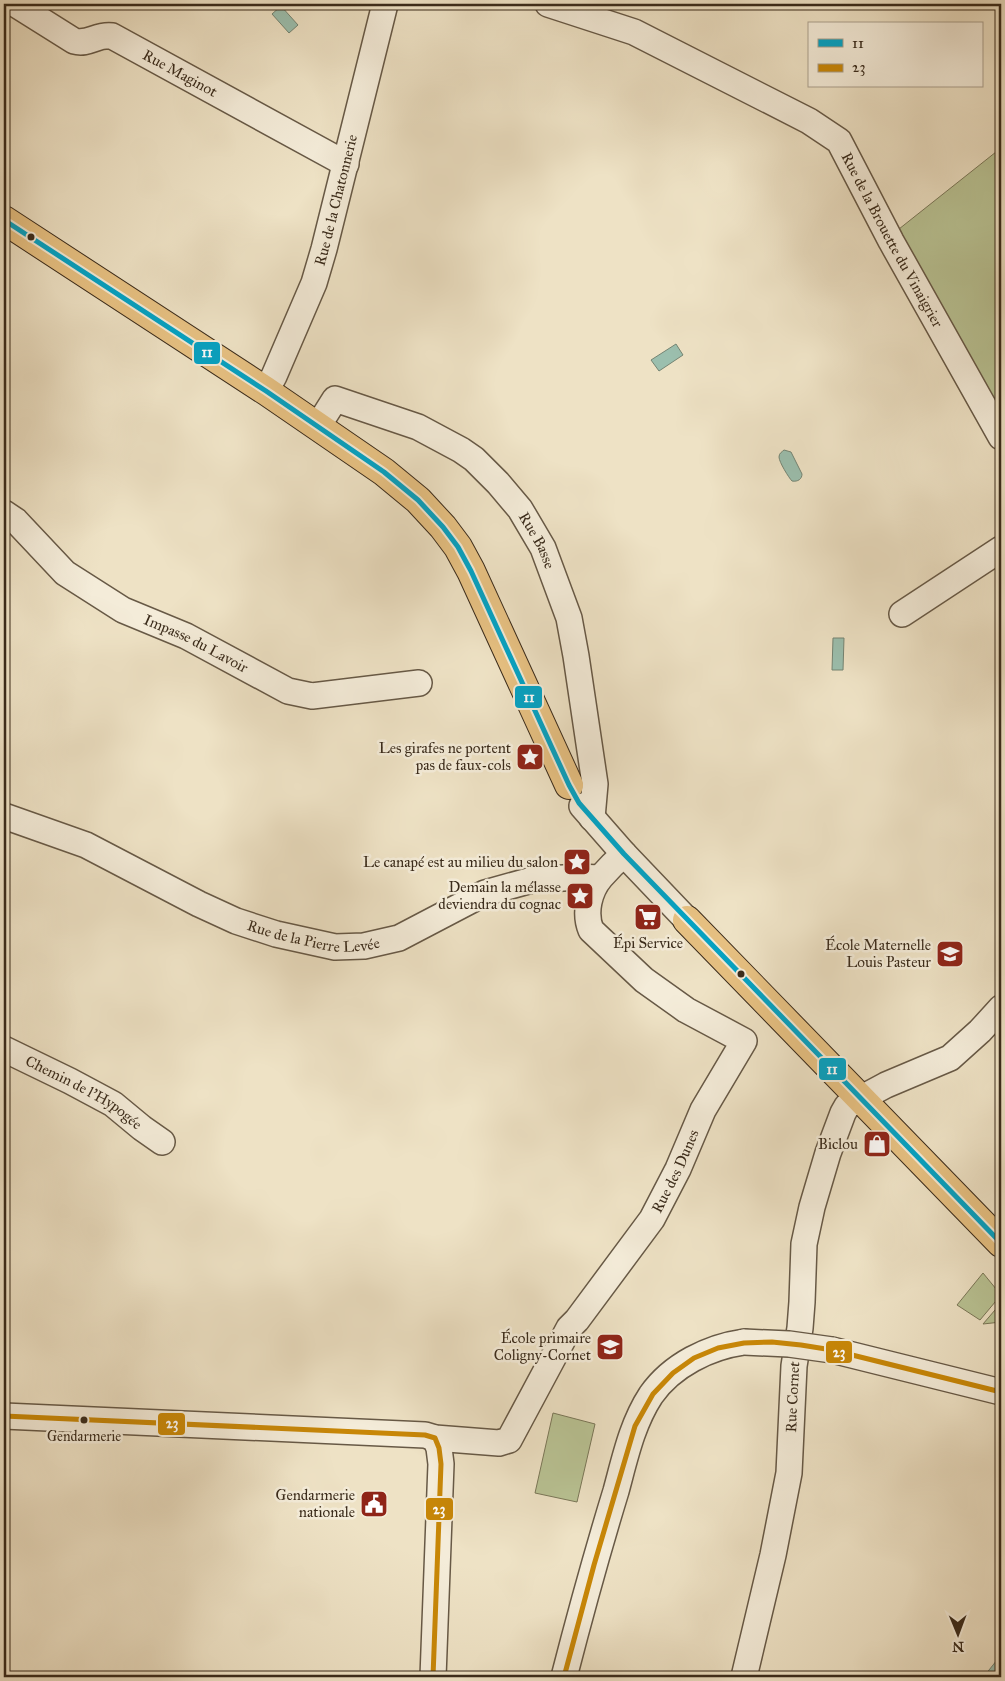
<svg xmlns="http://www.w3.org/2000/svg" width="1005" height="1681" font-family="'IM FELL Great Primer',serif">
<rect width="100%" height="100%" fill="#eee2c5"/>
<filter id="stains"><feTurbulence type="fractalNoise" baseFrequency=".004" numOctaves="4"/><feColorMatrix values="0 0 0 0 .2 0 0 0 0 .09 0 0 0 0 .02 0 0 0 .5 -.17"/></filter>
<radialGradient id="worn" r=".72"><stop offset=".6" stop-color="#630" stop-opacity="0"/><stop offset="1" stop-color="#630" stop-opacity=".3"/></radialGradient>
<path fill="#b9c394" stroke="#7a7758" d="M1001,148V423L899,229Z
M983,1273L1001,1295L980,1320L957,1305Z
M1001,1303V1322L983,1324Z
M553,1413L595,1424L577,1502L535,1493Z
M4,1607H9L6,1673H4Z"/>
<path fill="#9bbfae" stroke="#748473" d="M281,6L298,25L289,33L272,14Z
M676,344L683,355L659,371L651,360Z
M784,450L791,452L802,474C802,479 798,482 792,481C789,478 779,462 779,457C779,453 782,452 784,450Z
M833,638H844L843,670H832Z
M1001,1655V1677H982L985,1675Z"/>
<g fill="none" stroke-linecap="round" stroke-linejoin="round">
<defs>
<g id="minor">
<path id="s1" d="M15,4L74,41C89,45 96,34 112,36L346,164"/>
<path id="s2" d="M548,4L634,32L809,121L839,141L891,241L1001,437"/>
<path id="s3" d="M266,391L274,376L314,283L324,249L385,4"/>
<path id="s4" d="M318,426L335,399L418,427L461,450L474,459L498,483L520,509L543,548L569,618L576,656L595,784L592,818"/>
<path id="s5" d="M4,513L16,521L65,573L123,610L186,636L288,691L312,696L419,683"/>
<path d="M902,614L1001,549"/>
<path d="M582,806L624,854L687,920"/>
<path id="s6" d="M4,816L86,845L199,904L236,921L276,934L335,947L364,946L399,938L485,893L532,880L579,877L599,878"/>
<path id="s7" d="M4,1049L70,1081L113,1104L142,1128L162,1142"/>
<path d="M832,1350L1001,1392"/>
<path id="s8" d="M4,1416L425,1435L435,1438L499,1443L509,1440L569,1328L577,1320L652,1219L678,1169L703,1110L744,1041L686,1010L644,980L591,930C584,913 589,891 601,877C608,869 616,861 624,854"/>
<path d="M433,1677L441,1464L439,1448L435,1438"/>
<path d="M564,1677C580,1615 597,1553 616,1491C625,1458 632,1424 651,1395C672,1365 709,1347 744,1342"/>
<path id="s9" d="M744,1677L773,1555L789,1473L794,1366L800,1328L802,1302L804,1244L812,1207L828,1153L843,1113L847,1106L886,1085L950,1058L980,1031L1001,1008"/>
</g>
<path id="major" d="M4,220L266,391L384,472L418,500L443,527L458,547L471,571L569,785
M687,920L1001,1243"/>
</defs>
<use href="#minor" stroke="#675946" stroke-width="28"/>
<use href="#major" stroke="#3a2b1b" stroke-width="30"/>
<use href="#minor" stroke="#f4ecd9" stroke-width="25"/>
<use href="#major" stroke="#e7c182" stroke-width="28"/>
<defs>
<path id="minor-bridge" d="M744,1342L789,1344L832,1350"/>
</defs>
<use href="#minor-bridge" stroke="#675946" stroke-width="28" stroke-linecap="butt"/>
<use href="#minor-bridge" stroke="#f4ecd9" stroke-width="25"/>
<defs>
<path id="bus-1" d="M4,220L266,391L384,472L418,500L443,527L458,547L471,571L569,785L579,803L624,854L1001,1243"/>
<path id="bus-2" d="M4,1416L425,1435L435,1438L439,1448L441,1464L433,1677
M564,1677L594,1565L635,1426L653,1394L673,1373L694,1358L718,1348L744,1343L772,1342L801,1345L832,1350L1001,1392"/>
</defs>
<use href="#bus-1" stroke="#f4ecd9" stroke-width="9"/>
<use href="#bus-2" stroke="#f4ecd9" stroke-width="9"/>
<use href="#bus-1" stroke="#03a3c5" stroke-width="5"/>
<use href="#bus-2" stroke="#c88707" stroke-width="5"/>
</g>
<defs>
<symbol id="sight-square" viewBox="-11 -11 22 22"><rect x="-9" y="-9" width="18" height="18" rx="4" fill="#8f2418" stroke="#f4ecd9"/><path d="M0-6L1.8-2.2L6-1.7L2.9 1.2L3.7 5.4L0 3.3L-3.7 5.4L-2.9 1.2L-6-1.7L-1.8-2.2Z" fill="#fff"/></symbol>
<symbol id="supermarket-square" viewBox="-11 -11 22 22"><rect x="-9" y="-9" width="18" height="18" rx="4" fill="#8f2418" stroke="#f4ecd9"/><path d="M-6-5.5h2.5l.6 2H6L4.5 2H-2.5L-4.4-4H-6ZM-1.5 3.2a1.3 1.3 0 1 0 .1 0ZM3 3.2a1.3 1.3 0 1 0 .1 0Z" fill="#fff"/></symbol>
<symbol id="school-square" viewBox="-11 -11 22 22"><rect x="-9" y="-9" width="18" height="18" rx="4" fill="#8f2418" stroke="#f4ecd9"/><path d="M0-5L7-2L0 1L-7-2ZM-4 1L0 2.5L4 1V4Q0 6-4 4Z" fill="#fff"/></symbol>
<symbol id="shop-square" viewBox="-11 -11 22 22"><rect x="-9" y="-9" width="18" height="18" rx="4" fill="#8f2418" stroke="#f4ecd9"/><path d="M-5-2.5h2.3a2.7 3.5 0 0 1 5.4 0H5L5.5 6h-11ZM-1.5-2.5h3a1.5 2.3 0 0 0-3 0Z" fill="#fff"/></symbol>
<symbol id="civic-square" viewBox="-11 -11 22 22"><rect x="-9" y="-9" width="18" height="18" rx="4" fill="#8f2418" stroke="#f4ecd9"/><path d="M-.6-6.5H3V-4.5H.6V-3L4-1V1h2V6H-6V1h2V-1L-.6-3ZM-1.2 2.5V6h2.4V2.5Z" fill="#fff"/></symbol>
</defs>
<g fill-rule="evenodd">
<use href="#sight-square" x="514" y="741" width="32" height="32"/>
<use href="#sight-square" x="561" y="846" width="32" height="32"/>
<use href="#sight-square" x="564" y="880" width="32" height="32"/>
<use href="#supermarket-square" x="632" y="901" width="32" height="32"/>
<use href="#school-square" x="934" y="938" width="32" height="32"/>
<use href="#shop-square" x="861" y="1128" width="32" height="32"/>
<use href="#school-square" x="594" y="1331" width="32" height="32"/>
<use href="#civic-square" x="358" y="1488" width="32" height="32"/>
</g>
<g fill="#3a2b1b" stroke="#f4ecd9" stroke-width="2">
<circle cx="31" cy="237" r="4.5"/>
<circle cx="741" cy="974" r="4.5"/>
<circle cx="84" cy="1420" r="4.5"/>
</g>
<g text-anchor="middle" dominant-baseline="central" stroke-width="5" stroke-linejoin="round" paint-order="stroke">
<g font-size="14" fill="#3a2b1b" stroke="#f4ecd9">
<text x="84" y="1436">Gendarmerie</text>
</g>
<g font-size="15" fill="#3a2b1b" stroke="#f4ecd9">
<text stroke="none"><textPath href="#s1" startOffset="186">Rue Maginot</textPath></text>
<text stroke="none"><textPath href="#s3" startOffset="204">Rue de la Chatonnerie</textPath></text>
<text stroke="none"><textPath href="#s2" startOffset="435">Rue de la Brouette du Vinaigrier</textPath></text>
<text stroke="none"><textPath href="#s4" startOffset="288">Rue Basse</textPath></text>
<text stroke="none"><textPath href="#s5" startOffset="235">Impasse du Lavoir</textPath></text>
<text stroke="none"><textPath href="#s6" startOffset="335">Rue de la Pierre Levée</textPath></text>
<text stroke="none"><textPath href="#s7" startOffset="91">Chemin de l'Hypogée</textPath></text>
<text stroke="none"><textPath href="#s8" startOffset="824">Rue des Dunes</textPath></text>
<text stroke="none"><textPath href="#s9" startOffset="285">Rue Cornet</textPath></text>
</g>
<g font-size="15" fill="#3a2b1b" stroke="#f4ecd9" text-anchor="end">
<text x="511" y="748">Les girafes ne portent<tspan x="511" dy="17">pas de faux-cols</tspan></text>
<text x="558" y="862">Le canapé est au milieu du salon</text>
<text x="561" y="887">Demain la mélasse<tspan x="561" dy="17">deviendra du cognac</tspan></text>
<text x="648" y="943" text-anchor="middle">Épi Service</text>
<text x="931" y="945">École Maternelle<tspan x="931" dy="17">Louis Pasteur</tspan></text>
<text x="858" y="1144">Biclou</text>
<text x="591" y="1338">École primaire<tspan x="591" dy="17">Coligny-Cornet</tspan></text>
<text x="355" y="1495">Gendarmerie<tspan x="355" dy="17">nationale</tspan></text>
</g>
</g>
<g stroke="#f4ecd9" stroke-width="2">
<rect x="193" y="341" width="28" height="24" rx="5" fill="#03a3c5"/>
<rect x="514" y="685" width="29" height="24" rx="5" fill="#03a3c5"/>
<rect x="818" y="1057" width="29" height="24" rx="5" fill="#03a3c5"/>
<rect x="825" y="1340" width="28" height="24" rx="5" fill="#c88707"/>
<rect x="157" y="1412" width="29" height="24" rx="5" fill="#c88707"/>
<rect x="425" y="1497" width="29" height="24" rx="5" fill="#c88707"/>
</g>
<g font-size="14" text-anchor="middle" font-weight="bold" fill="#fff">
<text x="207" y="357">11</text>
<text x="529" y="702">11</text>
<text x="832" y="1074">11</text>
<text x="839" y="1357">23</text>
<text x="172" y="1428">23</text>
<text x="439" y="1514">23</text>
</g>
<rect width="1005" height="1681" fill="none" stroke="#eee2c5" stroke-width="20"/>
<rect x="5" y="5" width="995" height="1671" fill="none" stroke="#3a2b1b" stroke-width="2.5"/>
<rect x="10" y="10" width="985" height="1661" fill="none" stroke="#3a2b1b"/>
<rect x="808" y="22" width="175" height="65" fill="#f4ecd9" stroke="#aa9f8d"/>
<rect x="818" y="39" width="25" height="8" fill="#03a3c5" stroke="#aa9f8d"/>
<text x="852" y="48" font-size="15" fill="#3a2b1b">11</text>
<rect x="818" y="64" width="25" height="8" fill="#c88707" stroke="#aa9f8d"/>
<text x="852" y="72" font-size="15" fill="#3a2b1b">23</text>
<g transform="translate(958 1634) rotate(179)" stroke="#f4ecd9" stroke-width="4" paint-order="stroke">
<path d="M0-4L9 19L0 12L-9 19Z" fill="#3a2b1b"/>
<text y="-8" font-size="14" font-weight="bold" text-anchor="middle" fill="#3a2b1b">N</text>
</g>
<rect width="100%" height="100%" filter="url(#stains)"/>
<rect width="100%" height="100%" fill="url(#worn)"/>
</svg>
